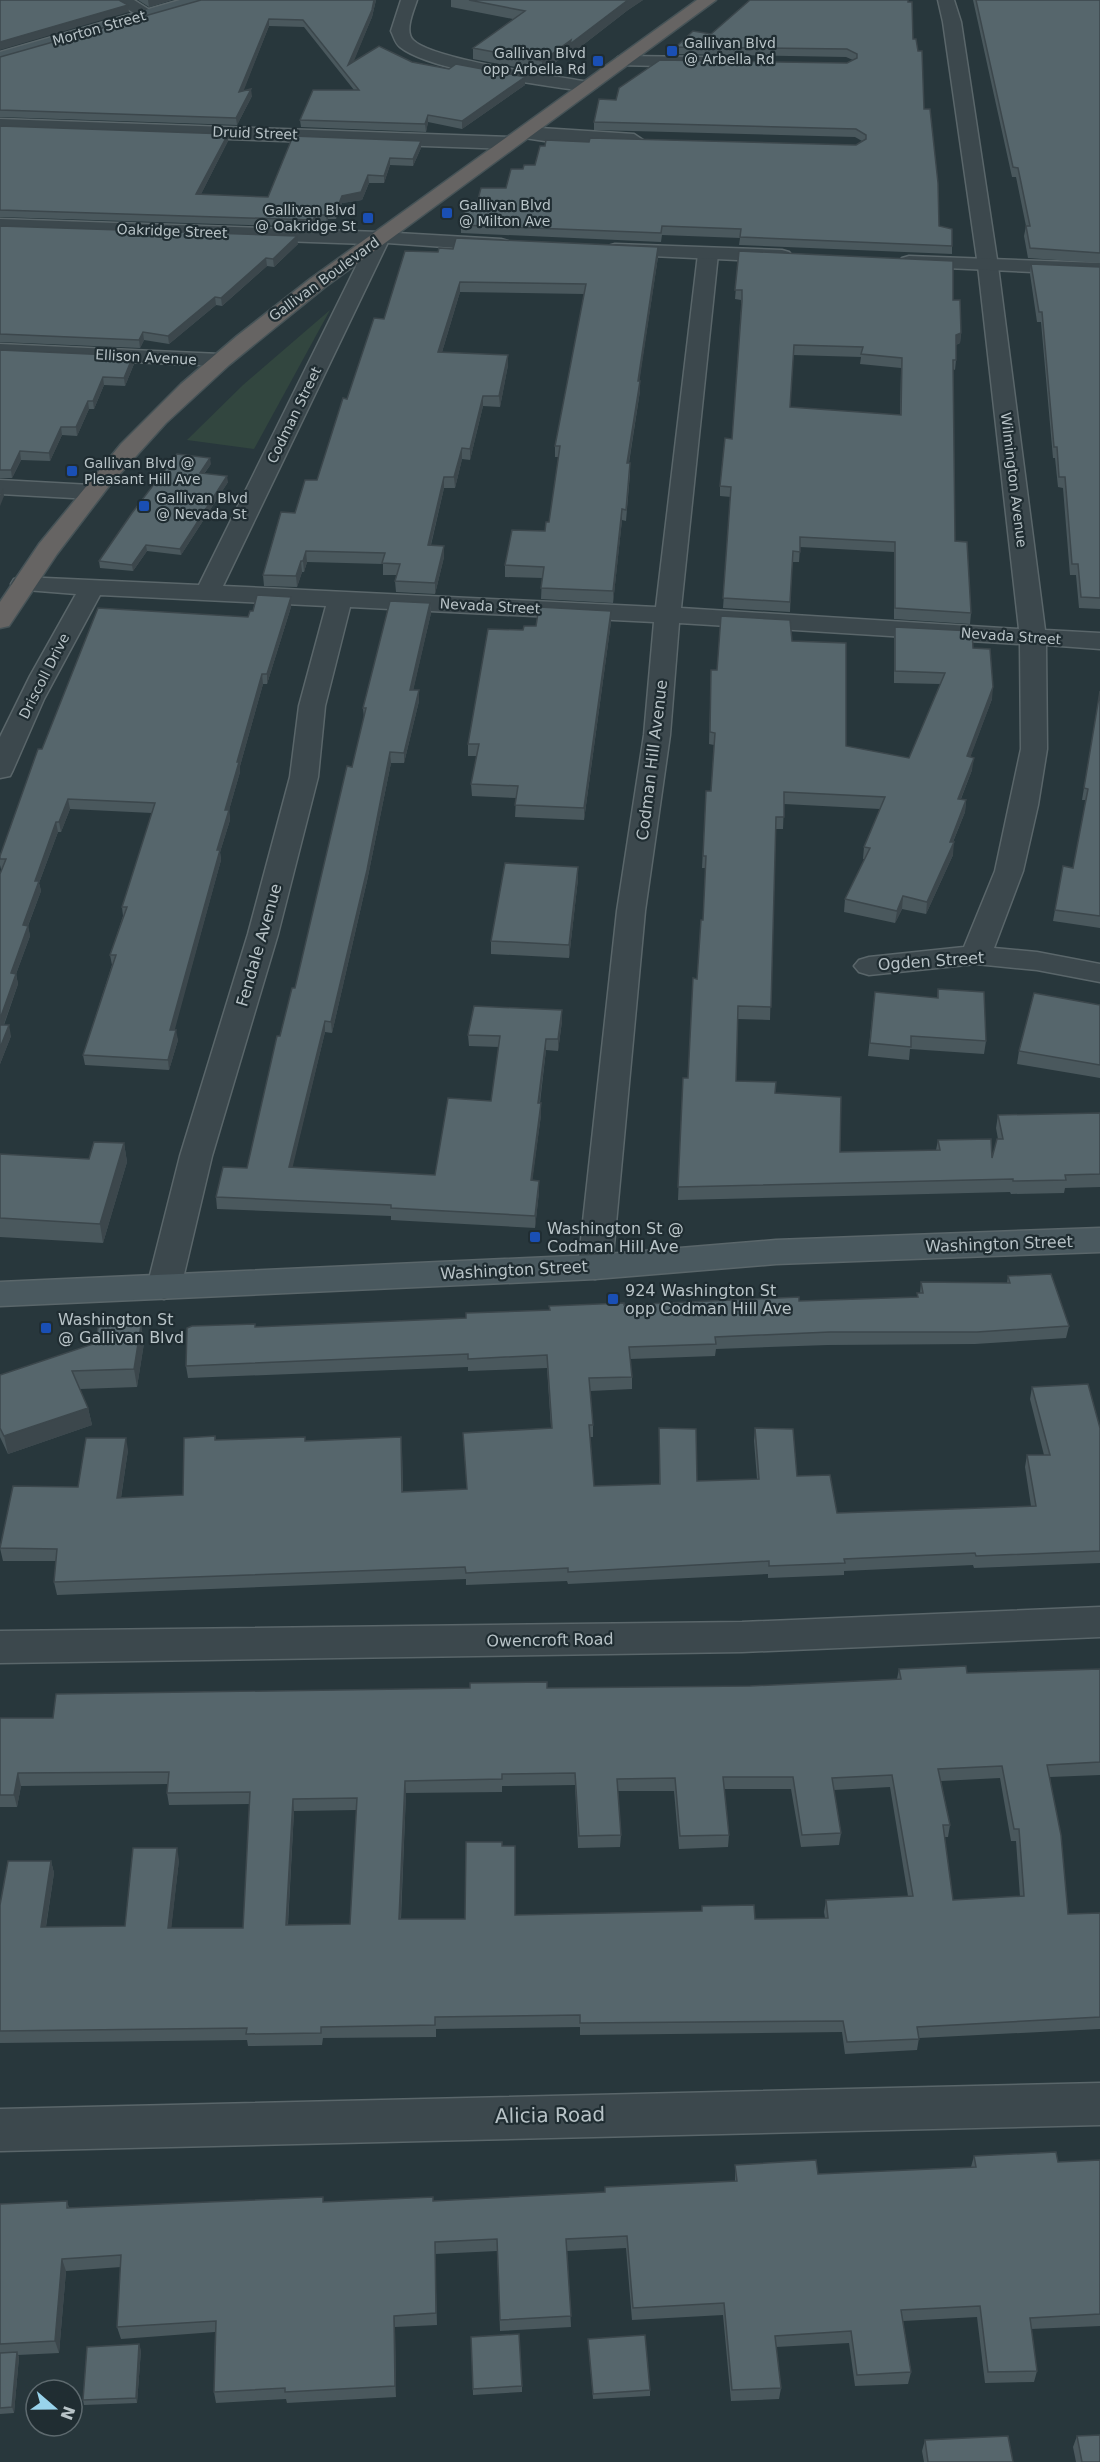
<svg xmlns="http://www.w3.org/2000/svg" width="1100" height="2462" font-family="'DejaVu Sans',sans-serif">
<rect width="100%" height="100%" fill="#28373c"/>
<path fill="#32463f" d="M330,310L254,449L187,440L243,385Z"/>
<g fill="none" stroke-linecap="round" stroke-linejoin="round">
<defs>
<path id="minor" d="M113,0H134L156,14L154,18H142Z
M401,0H417C414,10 404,31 413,40C433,60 555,76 588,82L597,87L588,92C546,85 431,72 400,47C395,43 394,37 391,31Z
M938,0H954L961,22L998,266L1045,630L1100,633V649L1046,645L1047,749L1038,805L1023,871L994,948L1037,952L1100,964V982L1037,970L976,964L869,975L859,972L854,966L859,960L869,957L964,947L995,871L1021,749L1020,644L679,623L670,735L645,911L612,1267L607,1275L595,1279L583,1275L578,1267L617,911L644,735L654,622L350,607L325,706L318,777L278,934L212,1156L181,1287L176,1295L164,1299L152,1295L147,1287L180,1156L248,934L290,777L299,706L326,606L100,595L44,699L13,770L10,776L0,778V737L30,676L76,594L14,589L11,584L14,579L23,577L199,585L367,244L0,231V219L380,232L387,234L390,238L223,586L656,607L698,254L701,250H715L718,254L681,608L1019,629L978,266L943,22Z
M624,56L703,57L712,62L703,67L618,65L615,61L618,57Z
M0,119L511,137L520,143L511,149L0,131Z
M525,127L634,134L643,140L634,146L558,143L518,137L516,133Z
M0,344L220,354L228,355L231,360L228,365L220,366L0,356Z
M0,480L91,485L99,487L103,492L99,497L91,499L0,494Z
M1100,1607V1637L742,1652L0,1663V1631L742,1622Z
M1100,2083V2125L0,2151V2109Z"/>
<path id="tertiary" d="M380,232L501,239L508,241L511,245L508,249L501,251L373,242L370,238L373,234Z
M615,244L782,250L789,252L792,256L789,260L782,262L608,254L605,250L608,246Z
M909,256L1100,263V275L902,266L899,262L902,258Z"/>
<path id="secondary" d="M180,0H206L204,4L0,62V52Z
M1100,1228V1252L776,1264L595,1279L0,1306V1282L595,1255L776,1240Z"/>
<path id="trunk" d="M697,0H716L325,287L229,365L166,423L109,486L57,554L9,626L0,628V602L39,544L121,444L181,384L237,336L310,279Z"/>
</defs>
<use href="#minor" stroke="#5a666a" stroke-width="3"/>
<use href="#tertiary" stroke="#5a666a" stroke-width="3"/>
<use href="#secondary" stroke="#5a666a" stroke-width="3"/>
<use href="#trunk" stroke="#465357" stroke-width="3"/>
<use href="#minor" fill="#3c484d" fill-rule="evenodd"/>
<use href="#tertiary" fill="#3c484d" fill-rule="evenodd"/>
<use href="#secondary" fill="#4a595f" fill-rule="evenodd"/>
<use href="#trunk" fill="#666463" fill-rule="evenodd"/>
</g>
<path fill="#4a585d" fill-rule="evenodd" d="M138,0H172L149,7Z
M201,0H376L372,17L353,62H412L449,69L525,77V85L462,129L428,122L426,132L301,127L300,120L354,90L304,27L269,26L243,91L252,96L237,125L0,117V57Z
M451,0H643L628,10L570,55V52L542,72L473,59V48L513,19L451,7Z
M973,0H1100V263L1028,258L1024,236L1026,226L1016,177H1012Z
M711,34L913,39L924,109L939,226L952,246V254L739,245L740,238L662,235L661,242L461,233V225L476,207L506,188L523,169L535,165L545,146L589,142L856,145L862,141L855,137L594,130V122L616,100L847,63L853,60L846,57L675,54L676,47Z
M0,126L228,141L201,194L268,197L421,148L413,166L390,165L384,183H369L362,200L342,203L336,219H328L327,223L316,222L314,227L0,217Z
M0,226L298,244L274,267L267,266L222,306L216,305L169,344L144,340L140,348L0,342Z
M658,247V257L639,381H640V391L629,463L630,474L626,521L622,520L613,603L541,599L542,578L505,577V565L545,531L549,522L559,457H555V446L584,294L460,292L442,352L508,365L500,407L483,406L470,460L462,459L455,488H444L431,545L444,557L435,594L396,592L395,581L397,575H383V564L307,562L304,572H302L297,587L264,586L263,575L295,513L317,480L347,399L384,319L438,252L453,249Z
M739,251L953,300L961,333L960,343L956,345V360L955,370L953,369L955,541L971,613L970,624L894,619V552L800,547L799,562H792L790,612L723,608L731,497L720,496V486L732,439L741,309V300L735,299ZM793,355L861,357L860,364L901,368L900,415L790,407Z
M1031,264L1100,267V609L1079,608L1076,575H1070L1063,488L1058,487L1055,458H1053L1041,322H1037L1030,274Z
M0,350L134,364L125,386L104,385L94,409H89L77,436L62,435L50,461L21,460L12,478H0Z
M211,464L204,474L228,482L181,555L147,551L133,571L100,568L99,561Z
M291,597V607L267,684H263L240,766V772L229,810L230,820L220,852L221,860L174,1030L178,1040L169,1070L85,1065L83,1055L112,965L110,955L123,916L122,907L152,813L70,809L61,832H58L39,883L41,891L28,926L30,936L16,974L18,984L4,1025L11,1036L0,1064V874L2,869H1L0,865V856L42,749L248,617L253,611Z
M430,603L431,613L413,690H419V701L404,763H391L367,881L332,1033L325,1032L292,1167L435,1175L491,1101L499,1047L469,1046L468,1035L562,1010V1021L558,1051L546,1050L540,1103L541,1115L532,1180L539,1181V1192L535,1228L391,1220V1216L217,1209L216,1197L247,1168L280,1036L295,988L352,767L364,718L363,708Z
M611,611V622L584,820L515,817L516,798L472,796L471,784L477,756H468V744L523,630L536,626Z
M895,627L973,648L992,699L970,757L972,770L961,799L966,800L965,812L953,842V855L926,914L902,909L895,923L844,912L845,899L865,859H863L864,847L880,809L784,804L783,829H775L770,1020L737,1019L736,1081L775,1093L840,1152L936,1150L938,1140L992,1158L998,1139L996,1128L998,1115L1100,1113V1187L1065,1188L1064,1193L1011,1194L1010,1192L678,1200L683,1078H688L703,920L706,868H702L706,791H711L714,745L709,744L711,670H717L792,641L846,746L909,758L940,684L894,683V638Z
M1100,691V928L1053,921L1063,866L1073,868L1086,800H1082Z
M578,879L569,958L491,954V941Z
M938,989L986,1041L984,1054L910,1049L909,1060L868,1056L875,992L937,998Z
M1100,1005V1078L1017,1064L1019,1051Z
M124,1143L127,1162L103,1243L0,1237V1154L89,1159Z
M1008,1276L1069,1326L1066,1338L975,1344L828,1345L716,1349L715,1356L630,1359L632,1377V1389L590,1391L593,1425V1437H590L594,1486L659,1484V1428L697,1481L757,1479L754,1441L755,1428L797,1476L837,1513L1031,1506L1025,1467L1027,1455H1044L1030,1399L1032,1387L1100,1428V1563L974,1568L973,1565L844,1571V1575L768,1578V1574L568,1584L567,1581L466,1585V1579L57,1595L54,1582L56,1561H3L0,1548L128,1450L121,1498L183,1495L215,1436L216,1440L306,1441L402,1449L403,1492L467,1489L463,1433L551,1428L547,1368L468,1371V1367L188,1378L186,1366L255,1327L466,1318L549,1310L624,1305L799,1301L917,1297V1293H920L921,1282L1007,1283Z
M141,1325L144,1343L137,1387L80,1389L88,1408L92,1425L8,1454L0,1437V1375L96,1343Z
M899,1669L967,1673L1100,1669V1775L1050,1777L1068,1914L1100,1913V2029L919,2038L917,2050L845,2054L842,2032L580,2035V2027L436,2029V2037L323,2038L322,2045L248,2046L247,2040L0,2043V1905L51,1861L54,1873L46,1927L125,1926L179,1860L171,1928H243L250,1804L169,1805L167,1793L168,1784L21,1786L17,1807H0V1718H53L547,1688L750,1686L897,1679ZM1000,1778L1011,1841H1016L1020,1897L953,1900L944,1837H948L950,1825L941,1781ZM575,1785L578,1848L620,1847L621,1835L618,1791H674L679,1849L728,1847L729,1835L724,1789H791L801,1847L839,1845L841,1833L834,1790L890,1787L908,1896L826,1900L824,1912L825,1918L755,1919L702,1906V1911L515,1915L502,1846L465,1919H401L406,1793L502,1792V1786ZM357,1810L350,1924L288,1925L294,1811Z
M974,2156L1058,2162L1100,2160V2326L1031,2329L1037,2371L1034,2382L985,2383L977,2317L903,2321L911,2372L908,2384L855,2386L849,2343L776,2347L781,2388L779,2399L731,2401L723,2315L632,2320L626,2248L567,2251L571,2327L500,2331L497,2251L435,2254L437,2325L395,2327L396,2397L287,2403L286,2399L216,2403L214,2392L215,2332L121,2339L117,2327L121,2267L66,2271L59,2353L18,2355L19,2357L14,2413L0,2414V2204L67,2201L69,2208L323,2197V2202L433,2201L605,2192L735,2181V2165L818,2174L971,2167Z
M471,2337L522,2386V2392L473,2395Z
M588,2339L650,2390V2396L593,2399Z
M141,2350L137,2403L84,2405L83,2400Z
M1077,2436L1100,2462H1076L1073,2447Z
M925,2440L1013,2462H924L922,2451Z"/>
<path fill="#3c474c" d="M148,0H172L149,7Z
M374,0H376L372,17L349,73L348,65Z
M628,0H643L628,10L570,55V52L542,72V61Z
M128,5L129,12L0,50V42Z
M269,19V26L240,100L239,92Z
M525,77V85L462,129V121Z
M251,89L252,96L237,125L236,118Z
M428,115V122L426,132L425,124Z
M228,134V141L197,202L196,194Z
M421,141V148L413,166V159Z
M390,158V165L384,183V176Z
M368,175L369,183L362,200L342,203L336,219V211L342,196Z
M328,211V219L327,223L326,215Z
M316,215V222L314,227L313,220Z
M297,236L298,244L274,267L273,259Z
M658,247V257L638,391V381Z
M266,258L267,266L222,306L221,298Z
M460,282V292L439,362L438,352Z
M215,297L216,305L169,344L168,336Z
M143,332L144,340L140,348L139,340Z
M961,333L960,343L955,345L956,335Z
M508,355V365L500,407L499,396Z
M133,356L134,364L125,386L124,378Z
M103,377L104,385L94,409L93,401Z
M640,381V391L627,474V463Z
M483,396V406L470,460V449Z
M88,401L89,409L77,436L76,427Z
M61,427L62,435L50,461L49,453Z
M462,448V459L455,488L454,477Z
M20,451L21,460L12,478L11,470Z
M210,458L211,464L200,479V473Z
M227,476L228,482L181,555L180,549Z
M444,477V488L428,556V545Z
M3,488L4,496L0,506V495Z
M622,509V520L613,603V591Z
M146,545L147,551L133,571L132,565Z
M444,546V557L435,594V583Z
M306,551L307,562L304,572L303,561Z
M301,561L302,572L297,587L296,576Z
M291,597V607L267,684V674Z
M430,603L431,613L411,700L410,690Z
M611,611V622L584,820V808Z
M262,674L263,684L240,766V772L229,810L230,820L220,852L221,860L172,1040L170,1030L217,850L225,810L237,762Z
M993,687L992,699L966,769L967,756Z
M419,690V701L404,763V753Z
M390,752L391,763L367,881L332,1033L331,1022Z
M974,758L972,770L956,811L958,799Z
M68,799L70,809L61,832L59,822Z
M966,800L965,812L948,854L950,842Z
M56,822L58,832L39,883L41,891L24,936L23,925L35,881Z
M954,842L953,855L926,914L927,902Z
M578,867V879L569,958V945Z
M903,896L902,909L895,923L897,911Z
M28,926L30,936L16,974L18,984L0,1035V1019L11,973Z
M562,1010V1021L558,1051V1039Z
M325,1021V1032L290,1178L289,1167Z
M9,1025L11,1036L0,1064V1048Z
M176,1030L178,1040L169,1070L168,1060Z
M546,1039V1050L538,1114V1103Z
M541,1103V1115L531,1192V1180Z
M124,1143L127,1162L103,1243L100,1224Z
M539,1181V1192L535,1228V1216Z
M141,1325L144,1343L137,1387L134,1369Z
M88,1408L92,1425L8,1454L4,1436Z
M126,1438L128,1450L119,1510L117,1498Z
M18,1773L21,1786L17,1807L14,1795Z
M405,1781L406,1793L400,1931L399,1919Z
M293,1799L294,1811L287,1937L286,1925Z
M177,1848L179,1860L170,1940L168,1928Z
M51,1861L54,1873L44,1938L41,1927Z
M62,2259L66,2271L59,2353L55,2341Z
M394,2316L395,2327L396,2397L395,2386Z
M139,2344L141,2350L137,2403L136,2398Z
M17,2352L19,2357L14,2413L12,2407Z"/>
<path fill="#56666c" stroke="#3c474c" stroke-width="1.5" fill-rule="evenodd" d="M0,0H119L128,5L0,42Z
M201,0H374L372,10L348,65L379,46L412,62L449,69L456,64L525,77L462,121L428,115L425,124L300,120L313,90H359L303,20L269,19L239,92L251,89L236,118L0,110V57Z
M469,0H628L570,44L571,40L542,61L473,48L525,11Z
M750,0H908V2H912L913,39H916L918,51H922L924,109H930L938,183L939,226L952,229V246L740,237L741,229L662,226L661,233L461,225L466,207H476L481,188H506L511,169H523L524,165H535L540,146H545L546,140L589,142L590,138L856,145L866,139V135L856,129L594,122L599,99L616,100L619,88L660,60L847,63L857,58V54L847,49L676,47L693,31L711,34Z
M976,0H1100V253L1030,248L1026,226H1030L1018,168L1013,167Z
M0,126L228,134L196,194L268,197L293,136L421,141L413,159L390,158L384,176L368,175L361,192L342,196L336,211H328L326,215H316L313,220L0,210Z
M0,226L297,236L273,259L266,258L221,298L215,297L168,336L143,332L139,340L0,334Z
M456,238L658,247L638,381H640L627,463H630L626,510L622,509L613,591L541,588L544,567L505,565L512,530L545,531L546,522H549L560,446H555L586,284L460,282L438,352L508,355L499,396H483L470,449L462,448L454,477H444L428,545L444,546L435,583L395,581L400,564L382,563L385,553L306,551L303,561H301L296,576L263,575L281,512L295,513L305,480H317L343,398L347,399L374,318L384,319L405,251L438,252L439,248L453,249Z
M739,251L953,261V300H960L961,333L956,335V360H953L955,541L967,542L971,613L895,608V542L800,537V552L793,551L790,602L723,598L731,487L720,486L725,438L732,439L742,301V290H735ZM794,345L863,347L861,354L902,358L901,415L790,407Z
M1031,264L1100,267V598L1081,597L1078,564H1072L1065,477H1059L1057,447H1054L1042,312H1039Z
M0,350L133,356L124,378L103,377L93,401H88L76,427H61L49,453L20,451L11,470H0Z
M177,454L210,458L200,473L227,476L180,549L146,545L132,565L99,561L132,513Z
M257,595L291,597L267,674H262L237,762H239L225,810H229L217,850H220L170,1030H176L168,1060L83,1055L116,955H110L127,907H122L155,803L68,799L59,822H56L35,881H39L23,925L28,926L11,973L16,974L0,1019V874L6,859H0V856L38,749H42L98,608L248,617L250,611H253Z
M390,601L430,603L410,690H419L404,753L390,752L367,870L331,1022L325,1021L289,1167L435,1175L448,1098L491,1101L500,1036L468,1035L474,1006L562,1010L558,1039H546L538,1103H541L531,1180L539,1181L535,1216L391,1208V1205L216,1197L223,1167L247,1168L277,1036H280L292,988H295L347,766L352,767L366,708H363Z
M539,607L611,611L584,808L515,805L518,786L471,784L479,744H468L488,629L523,630L524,626H536Z
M721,616L790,620L792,641L846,643V746L909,758L945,673L895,671V627L972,631L973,648L990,649L993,687L967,756L974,758L958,799L966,800L950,842H954L927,902L903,896L897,911L845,899L870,848L864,847L885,797L784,792V817H776L771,1007L738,1006L736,1081L776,1082L775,1093L841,1097L840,1152L940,1150L938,1140L991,1139L992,1158L997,1139H1003L998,1115L1100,1113V1174L1065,1175L1066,1180L1013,1181V1179L678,1187L683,1078H688L693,978L697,979L701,920H703L706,856H703L706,791H711L715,733L710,732L711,670H717Z
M1100,691V916L1055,910L1063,866L1073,868L1088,789L1084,788Z
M505,863L578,867L569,945L491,941Z
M938,989L984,992L986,1041L911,1036V1047L870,1043L875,992L938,998Z
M1034,993L1100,1005V1065L1019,1051Z
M0,1025H9L0,1048Z
M94,1142L124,1143L100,1224L0,1218V1154L89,1159Z
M1051,1274L1069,1326L977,1332H830L715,1337L716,1344L629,1347L632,1377L589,1378L593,1425H589L594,1486L660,1484L659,1428L696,1429L697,1481L759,1479L755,1428L793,1429L797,1476L830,1475L837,1513L1036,1506L1027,1455H1050L1032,1387L1088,1384L1100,1428V1551L976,1556L975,1553L844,1559L845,1563L769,1566V1561L568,1572V1568L466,1573L465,1567L54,1582L57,1549L0,1548L13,1486L78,1487L86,1438H126L117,1498L183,1495L184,1438L215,1436V1440L305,1437V1441L401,1437L402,1492L467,1489L463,1433L552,1428L547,1355L468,1359V1354L186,1366L187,1328L192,1326L255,1324V1327L466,1318V1313L550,1310L549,1306L624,1303V1305L799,1297V1301L918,1297L917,1293H923L921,1282L1010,1283L1008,1276Z
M141,1325L134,1369L72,1371L88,1408L4,1436L0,1428V1375L96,1343L98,1327Z
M966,1666L967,1673L1100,1669V1762L1047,1765L1061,1835L1068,1914L1100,1913V2017L917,2027L919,2039L847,2042L843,2021L580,2023V2015L435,2017V2025L321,2027V2033L246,2034L247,2028L0,2031V1905L8,1861H51L41,1927L125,1926L133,1848H177L168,1928H243L250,1792L167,1793L169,1772L18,1773L14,1795H0V1718H53L56,1694L470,1688V1683L547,1682V1688L750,1686L901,1679L899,1669ZM1002,1766L1014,1829H1019L1024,1896L953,1900L943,1825H950L938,1769ZM575,1773L579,1836L621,1835L617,1779L675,1778L680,1836L729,1835L723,1777H793L802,1835L841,1833L832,1778L892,1775L913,1896L826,1900L828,1918L755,1919L754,1905L702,1906V1911L515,1915V1846H502V1842H466L465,1919H399L405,1781L502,1779V1774ZM357,1798L350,1924L286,1925L293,1799Z
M1056,2152L1058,2162L1100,2160V2314L1030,2318L1037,2371L988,2372L980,2306L901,2310L911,2372L857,2375L851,2331L775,2336L781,2388L732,2390L724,2303L633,2308L627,2236L566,2239L571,2316L500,2320L497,2239L435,2242L436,2313L394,2316L395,2386L285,2392V2388L214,2392L216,2321L117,2327L121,2255L62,2259L55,2341L0,2344V2204L67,2201V2208L323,2197V2202L433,2197V2201L605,2192V2187L737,2181L735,2165L816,2160L818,2174L976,2167L974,2156Z
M519,2334L522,2386L473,2389L471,2337Z
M645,2335L650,2390L593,2394L588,2339Z
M139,2344L136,2398L83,2400L87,2347Z
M17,2352L12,2407L0,2408V2353Z
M1100,2435V2462H1082L1077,2436Z
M1008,2436L1013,2462H928L925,2440Z"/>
<g fill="#1a4fb4" stroke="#202d32" stroke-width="2">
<rect x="666" y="45" width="12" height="12" rx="3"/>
<rect x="592" y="55" width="12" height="12" rx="3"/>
<rect x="441" y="207" width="12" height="12" rx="3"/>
<rect x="362" y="212" width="12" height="12" rx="3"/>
<rect x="66" y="465" width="12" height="12" rx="3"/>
<rect x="138" y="500" width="12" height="12" rx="3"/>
<rect x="529" y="1231" width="12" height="12" rx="3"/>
<rect x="607" y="1293" width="12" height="12" rx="3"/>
<rect x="40" y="1322" width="12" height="12" rx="3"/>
</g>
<g text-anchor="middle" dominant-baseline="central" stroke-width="4.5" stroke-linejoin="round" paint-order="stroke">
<g font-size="14" fill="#b8c3c7" stroke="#202d32">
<text transform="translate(99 28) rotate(-16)">Morton Street</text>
<text transform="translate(255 133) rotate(2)">Druid Street</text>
<text transform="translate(172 231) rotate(2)">Oakridge Street</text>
<text transform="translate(324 279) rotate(-36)">Gallivan Boulevard</text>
<text transform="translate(146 357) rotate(3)">Ellison Avenue</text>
<text transform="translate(294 415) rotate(-64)">Codman Street</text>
<text transform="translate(1014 480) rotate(83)">Wilmington Avenue</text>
<text transform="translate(490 606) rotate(3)">Nevada Street</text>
<text transform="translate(1011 636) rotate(4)">Nevada Street</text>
<text transform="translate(44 676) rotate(-63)">Driscoll Drive</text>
</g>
<g font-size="14" fill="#b8c3c7" stroke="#202d32" text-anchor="start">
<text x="684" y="43">Gallivan Blvd<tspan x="684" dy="16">@ Arbella Rd</tspan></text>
<text x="586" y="53" text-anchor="end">Gallivan Blvd<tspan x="586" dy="16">opp Arbella Rd</tspan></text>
<text x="459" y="205">Gallivan Blvd<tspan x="459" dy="16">@ Milton Ave</tspan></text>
<text x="356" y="210" text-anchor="end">Gallivan Blvd<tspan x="356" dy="16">@ Oakridge St</tspan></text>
<text x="84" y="463">Gallivan Blvd @<tspan x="84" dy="16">Pleasant Hill Ave</tspan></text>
<text x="156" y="498">Gallivan Blvd<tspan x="156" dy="16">@ Nevada St</tspan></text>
</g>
<g font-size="16" fill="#b8c3c7" stroke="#202d32">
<text transform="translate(652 760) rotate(-83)">Codman Hill Avenue</text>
<text transform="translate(259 945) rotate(-74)">Fendale Avenue</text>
<text transform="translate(931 961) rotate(-4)">Ogden Street</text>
<text transform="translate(999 1244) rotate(-2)">Washington Street</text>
<text transform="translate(514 1270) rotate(-3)">Washington Street</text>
<text transform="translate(550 1640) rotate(-1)">Owencroft Road</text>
</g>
<g font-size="16" fill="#b8c3c7" stroke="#202d32" text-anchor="start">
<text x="547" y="1228">Washington St @<tspan x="547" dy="18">Codman Hill Ave</tspan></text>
<text x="625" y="1290">924 Washington St<tspan x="625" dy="18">opp Codman Hill Ave</tspan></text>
<text x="58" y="1319">Washington St<tspan x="58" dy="18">@ Gallivan Blvd</tspan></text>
</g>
<g font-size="20" fill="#b8c3c7" stroke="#202d32">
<text transform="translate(550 2115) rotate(-1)">Alicia Road</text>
</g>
</g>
<g transform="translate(54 2408) rotate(110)"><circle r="28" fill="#202d32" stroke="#5d696e" stroke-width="1.5"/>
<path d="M0-4.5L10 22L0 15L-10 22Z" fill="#99d3eb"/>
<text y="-9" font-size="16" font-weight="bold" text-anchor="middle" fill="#b8c3c7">N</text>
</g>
</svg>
